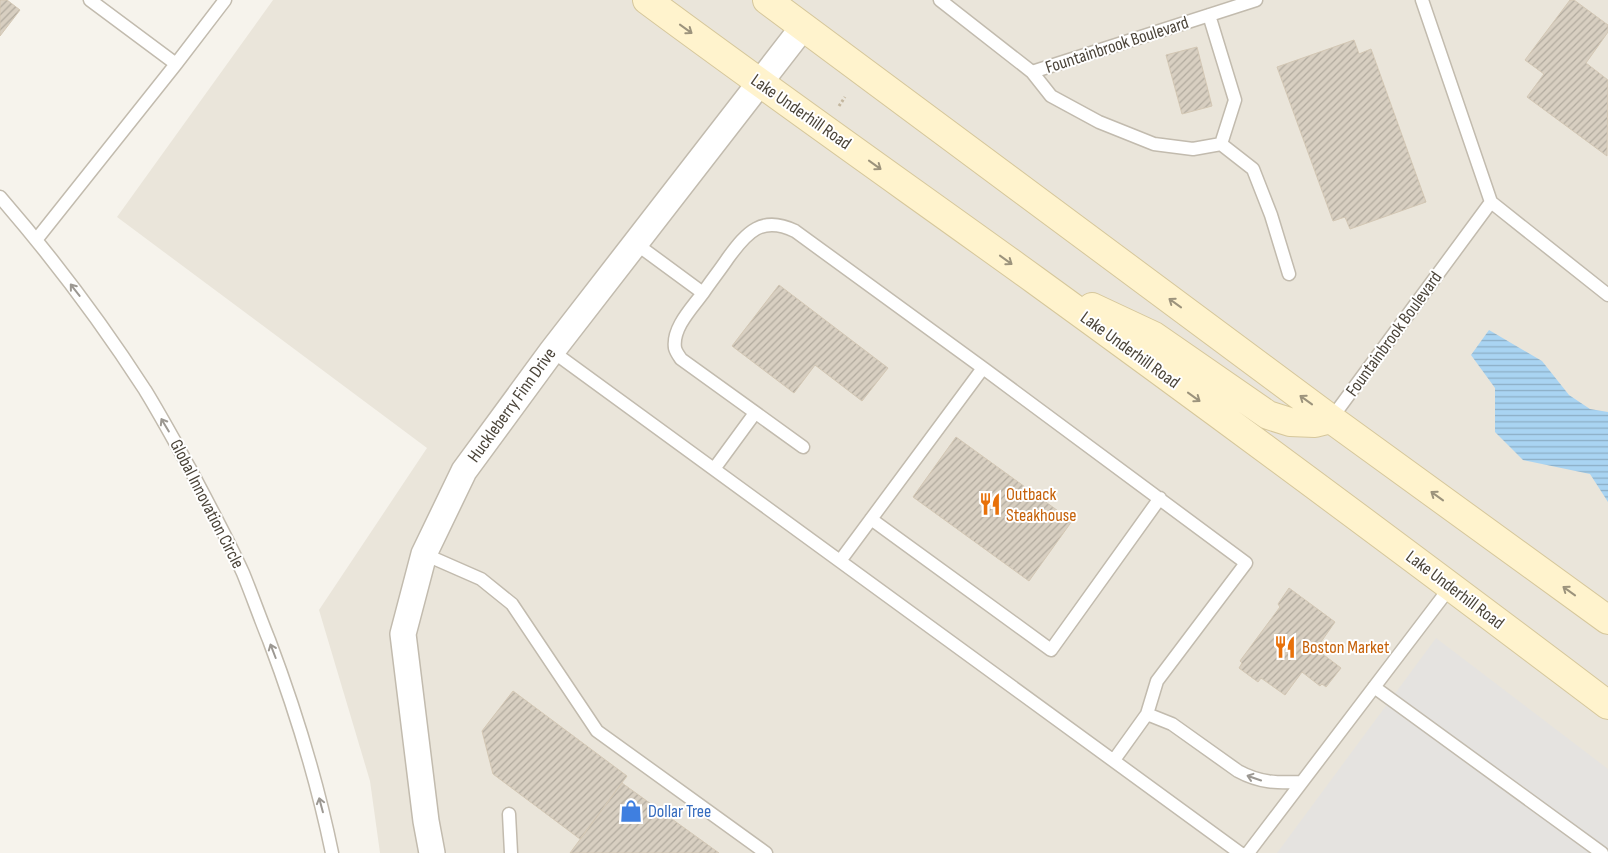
<svg xmlns="http://www.w3.org/2000/svg" width="1608" height="853" font-family="'Sofia Sans Condensed',sans-serif">
<defs>
<pattern id="water-rules" width="6" height="5" patternUnits="userSpaceOnUse" patternTransform="scale(1.25)"><rect width="6" height="5" fill="#a9d4f2"/><path d="M0 2.5h6" fill="none" stroke="#8caec5"/></pattern>
<pattern id="building-hatch" width="6" height="6" patternUnits="userSpaceOnUse" patternTransform="scale(1.25)"><rect width="6" height="6" fill="#d8cfc1"/><path d="M-1 1l2-2M0 6l6-6M5 7l2-2" fill="none" stroke="#b1aa9e"/></pattern>
</defs>
<rect width="100%" height="100%" fill="#f6f3ec"/>
<path fill="#eae5da" d="M273,0H1608V853H380L370,781L319,610L427,448L117,217Z"/>
<path fill="#e5e3e0" d="M1436,638L1608,769V853H1277Z"/>
<path fill="url(#water-rules)" d="M1489,330L1542,361L1569,395L1590,409L1608,412V502L1590,474L1523,460L1495,432V388L1471,355Z"/>
<path fill="url(#building-hatch)" stroke="#d3c7b4" d="M0,0H7L20,10L0,36Z
M1570,0H1574L1608,25V32L1586,63L1608,80L1607,156L1527,97L1544,74L1525,60Z
M1354,40L1359,54L1371,49L1426,202L1350,229L1345,217L1333,221L1277,67Z
M1197,47L1212,106L1182,114L1166,55Z
M779,285L888,368L862,401L815,365L794,393L732,346Z
M956,437L1072,521L1029,581L913,497Z
M1289,588L1335,622L1316,649L1341,668L1326,687L1322,684L1320,686L1302,672L1285,695L1261,678L1258,682L1239,668L1242,663L1240,661L1280,607L1278,604Z
M513,691L627,776L580,839L493,774L482,731Z
M622,783L719,853H570Z"/>
<g fill="none" stroke-linecap="round" stroke-linejoin="round">
<defs>
<path id="lane" d="M90,0L176,64
M940,0L1032,72L1051,96L1099,122L1154,144L1193,149L1221,144L1235,100L1209,15
M1422,0L1491,202L1608,295
M1032,72L1256,0
M1221,144L1253,169L1271,215L1289,274
M0,197C53,258 101,322 145,390C161,416 175,442 190,469C208,503 227,538 243,573C252,595 260,618 269,640C295,709 317,780 332,853
M36,240L176,64L225,0
M635,243L703,293C711,281 720,270 728,258C747,232 762,215 795,231L983,368L1246,563L1157,681L1147,714L1114,760
M703,293C692,308 672,328 675,348C676,352 679,356 681,359L803,447
M552,351L1240,853
M1331,419L1491,202
M714,469L755,413
M871,519L1051,650L1160,498
M424,554L481,579L512,604L597,731L766,853
M840,561L983,368
M1374,687L1602,853
M1147,714L1172,724L1238,771C1260,783 1277,783 1302,782
M509,814L511,853
M1248,853L1451,586"/>
<path id="street" d="M432,853L426,821L403,634L424,554L464,471L552,351L803,27"/>
<path id="secondary" d="M647,0C775,95 906,187 1035,280C1228,420 1419,562 1608,705
M767,0L1331,419L1608,620
M1092,307L1154,336L1268,415L1290,422L1315,423L1331,419"/>
</defs>
<use href="#lane" stroke="#c2bbae" stroke-width="15"/>
<use href="#street" stroke="#c2bbae" stroke-width="28"/>
<use href="#secondary" stroke="#d6c79b" stroke-width="30"/>
<path stroke="#c4b79f" stroke-width="3" stroke-dasharray="2.5 2.5" stroke-linecap="butt" d="M839,106L845,97"/>
<use href="#lane" stroke="#fff" stroke-width="12"/>
<use href="#street" stroke="#fff" stroke-width="25"/>
<use href="#secondary" stroke="#fff3cd" stroke-width="28"/>
</g>
<defs><path id="oneway-shaft" d="M-6 0H5M1.5-3L5.5 0L1.5 3" fill="none" stroke-width="1.6" stroke-linecap="round" stroke-linejoin="round" transform="scale(1.25)"/></defs>
<g stroke="#9c937c">
<use href="#oneway-shaft" transform="translate(686 29) rotate(36)"/>
<use href="#oneway-shaft" transform="translate(875 165) rotate(36)"/>
<use href="#oneway-shaft" transform="translate(1006 260) rotate(36)"/>
<use href="#oneway-shaft" transform="translate(1175 303) rotate(-144)"/>
<use href="#oneway-shaft" transform="translate(1194 397) rotate(36)"/>
<use href="#oneway-shaft" transform="translate(1306 400) rotate(-144)"/>
<use href="#oneway-shaft" transform="translate(1437 496) rotate(-144)"/>
<use href="#oneway-shaft" transform="translate(1569 591) rotate(-144)"/>
</g>
<g stroke="#9c9892">
<use href="#oneway-shaft" transform="translate(75 290) rotate(-128)"/>
<use href="#oneway-shaft" transform="translate(165 425) rotate(-121)"/>
<use href="#oneway-shaft" transform="translate(273 651) rotate(-111)"/>
<use href="#oneway-shaft" transform="translate(1254 778) rotate(-161)"/>
<use href="#oneway-shaft" transform="translate(321 805) rotate(-105)"/>
</g>
<defs>
<symbol id="restaurant-bare" viewBox="-9 -9 18 18"><path d="M-5-6h1v4h1v-4h1v4h1v-4h1v5L-1.5 .5V6h-2V.5L-5-1ZM5-6V6H3V1.5H1.5Q1.5-4 5-6Z" fill="#e8710a" stroke="#fff" stroke-width="2.5" paint-order="stroke"/></symbol>
<symbol id="shop-bare" viewBox="-9 -9 18 18"><path d="M-5-2.5h2.3a2.7 3.5 0 0 1 5.4 0H5L5.5 6h-11ZM-1.5-2.5h3a1.5 2.3 0 0 0-3 0Z" fill="#3f7fe0" stroke="#fff" stroke-width="2.5" paint-order="stroke"/></symbol>
</defs>
<g fill-rule="evenodd">
<use href="#restaurant-bare" x="974" y="488" width="32" height="32"/>
<use href="#restaurant-bare" x="1269" y="631" width="32" height="32"/>
<use href="#shop-bare" x="615" y="795" width="32" height="32"/>
</g>
<g text-anchor="middle" dominant-baseline="central" stroke-width="4" stroke-linejoin="round" paint-order="stroke">
<g font-size="18" fill="#4b4439" stroke="#fff">
<text transform="translate(1117 45) rotate(-18)">Fountainbrook Boulevard</text>
<text transform="translate(801 112) rotate(35)">Lake Underhill Road</text>
<text transform="translate(1394 334) rotate(-54)">Fountainbrook Boulevard</text>
<text transform="translate(1130 350) rotate(36)">Lake Underhill Road</text>
<text transform="translate(512 405) rotate(-54)">Huckleberry Finn Drive</text>
<text transform="translate(207 504) rotate(63)">Global Innovation Circle</text>
<text transform="translate(1455 590) rotate(37)">Lake Underhill Road</text>
</g>
<g font-size="18" fill="#c56008" stroke="#fff" text-anchor="start">
<text x="1006" y="494">Outback<tspan x="1006" dy="21">Steakhouse</tspan></text>
<text x="1302" y="647">Boston Market</text>
</g>
<g font-size="18" fill="#366cbe" stroke="#fff" text-anchor="start">
<text x="648" y="811">Dollar Tree</text>
</g>
</g>
</svg>
